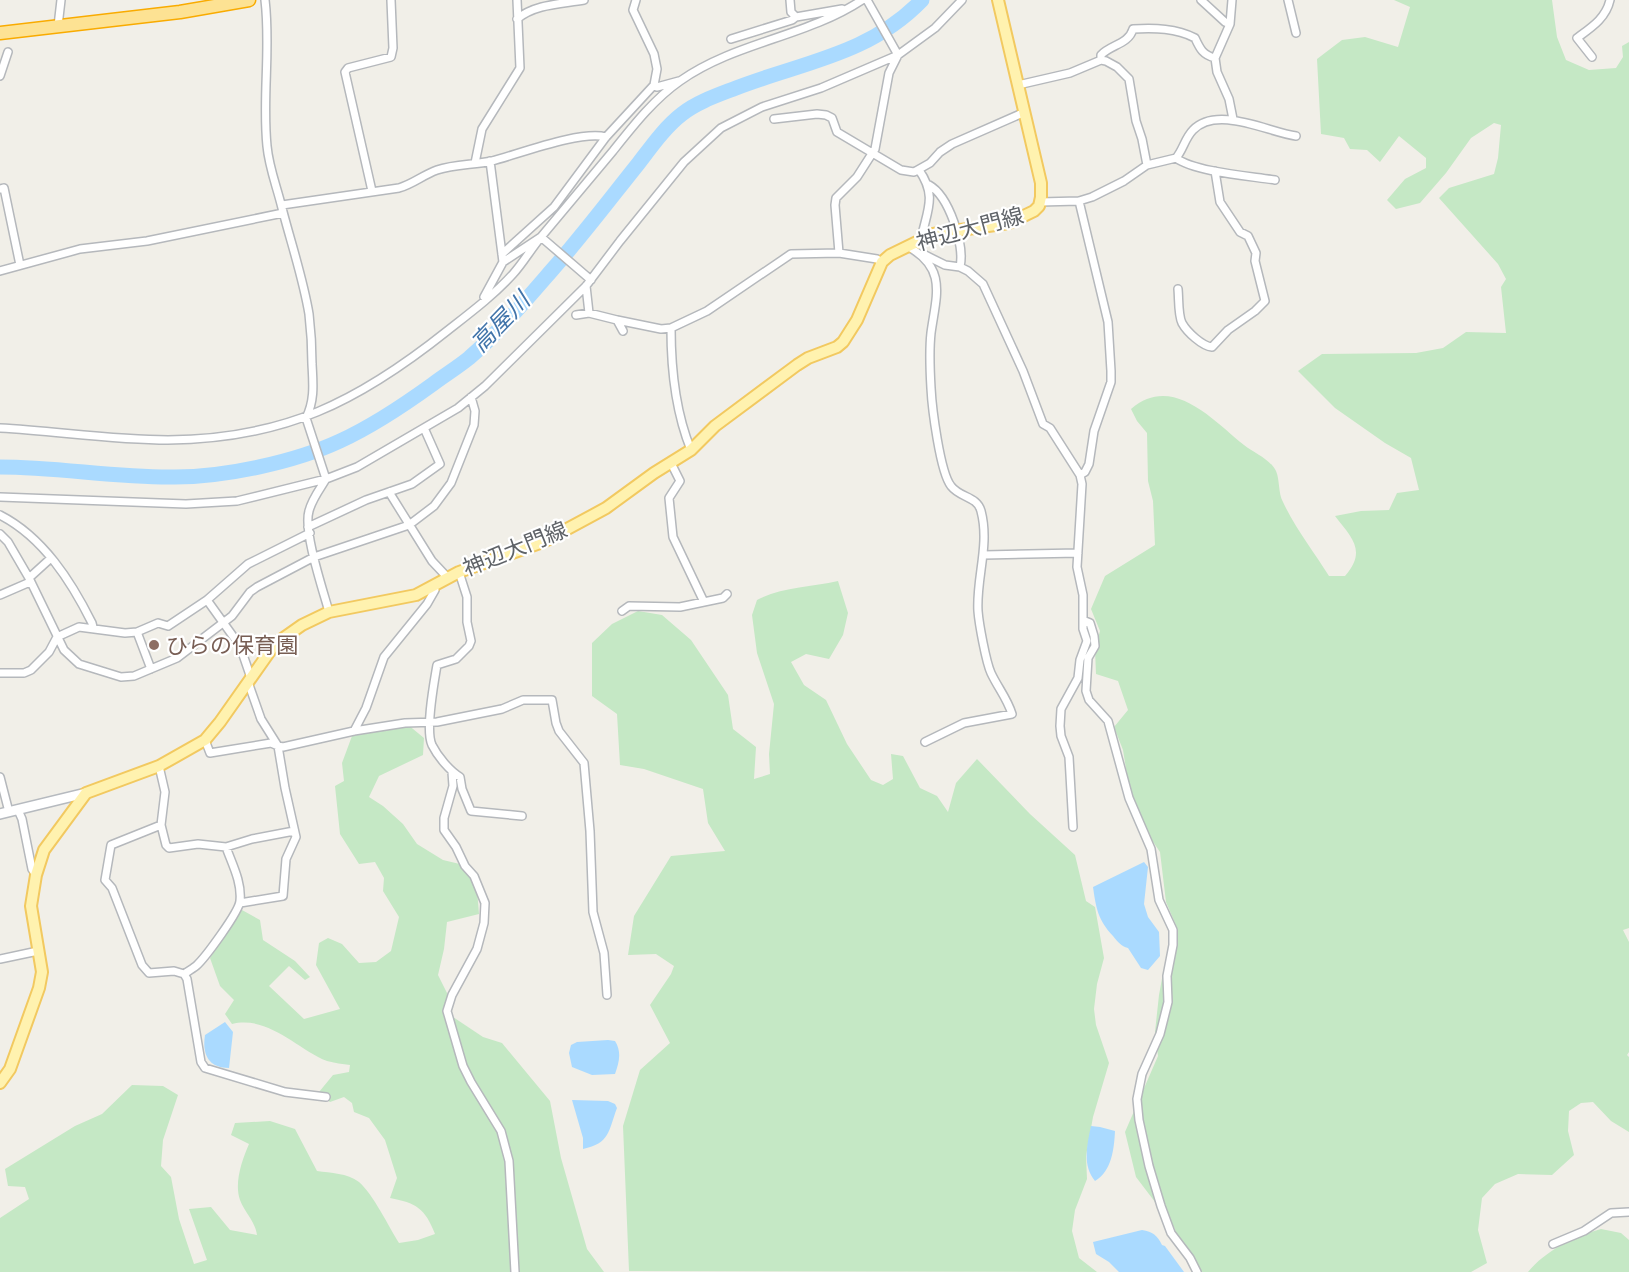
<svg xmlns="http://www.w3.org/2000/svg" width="1629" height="1272" font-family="Cabin,'Noto Sans JP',sans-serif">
<rect width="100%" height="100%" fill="#f1efe8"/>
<path fill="#c5e8c5" d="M1394,0H1552L1557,37L1566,60L1589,70L1616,68L1623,57L1622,46L1629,42V928L1623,930L1629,942V1052L1627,1055L1629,1057V1132L1611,1121L1593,1102L1581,1103L1569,1111L1568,1131L1574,1155L1552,1175L1518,1174L1495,1184L1482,1198L1478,1230L1487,1263L1471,1272H1194L1183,1255L1174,1227L1136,1177L1125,1132L1158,1056L1155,1032L1159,995L1163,973L1175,955L1178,930L1166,902L1160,852L1133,812L1123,750L1114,727L1128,710L1118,681L1096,674L1095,650L1100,631L1091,609L1105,576L1155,545L1153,501L1148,481L1147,433L1137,421L1131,409C1172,373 1213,420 1244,445C1254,453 1270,459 1276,471C1280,480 1278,493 1283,502C1295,528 1314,552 1329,576H1345C1367,551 1352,538 1335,516L1361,511L1389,510L1397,493L1419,490L1411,458L1385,443L1335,408L1298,371L1322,354L1416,353L1443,348L1466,332L1506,333L1501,287L1506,279L1498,264L1439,198L1449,188L1494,174L1498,158L1501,125L1494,123L1471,138L1446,173L1420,203L1396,209L1387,200L1405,179L1426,168V158L1399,136L1380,162L1367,150L1350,149L1344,138L1321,134L1317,59L1342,40L1365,37L1398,47L1410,7Z
M838,581L848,613L843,635L829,659L806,654L791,662L804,685L826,700L847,744L871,780L883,785L893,779L891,754L903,756L920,788L937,796L948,812L956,783L977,759L1030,814L1075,855L1086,901L1095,907L1104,958L1097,984L1094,1009L1096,1025L1109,1063L1093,1117L1086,1156L1087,1179L1075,1210L1072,1231L1079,1258L1097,1272L629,1271L623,1126L640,1070L670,1043L650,1005L671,974L674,966L656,954L628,955L634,916L671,856L725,851L708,823L703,789L644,769L620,765L617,714L592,696V643L612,624L638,611L662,615L691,640L728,695L733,729L756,747L754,779L770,774L769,754L774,704L757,653L752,615L757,600C781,587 811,587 838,581Z
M407,724L424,738L423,755L379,776L369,797L383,806L403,824L417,844L443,860L464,865L477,890L479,914L447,922L444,949L438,975L447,993L453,1017L483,1037L502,1043L550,1101L561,1158L587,1249L604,1272H0V1218L29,1199L25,1187L8,1186L5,1169L75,1126L102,1114L132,1085L163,1086L178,1095L163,1140L161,1166L171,1177L179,1219L194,1264L207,1260L189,1209L211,1207L230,1230L257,1235C255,1221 245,1213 240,1200C234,1183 242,1160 249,1144L231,1135L235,1123L270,1121L295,1129L317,1171C331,1173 347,1173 359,1182C373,1194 389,1227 399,1243L418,1240L435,1234C425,1208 416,1203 390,1198L397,1178L385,1140L369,1118L354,1112L352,1103L344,1097L330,1102L319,1092L333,1075L349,1072L350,1065C343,1064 334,1063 327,1061C297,1049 268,1015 232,1024L225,1014L234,1000L220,986L210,958L242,910L260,920L263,940L295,961L310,977L305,980L289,966L269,986L304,1019L340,1009L316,965L319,943L328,938L342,944L359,963L376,962L391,951L399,917L383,891L384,878L375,862L359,864L340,834L335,786L344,781L342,763L352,736Z
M1601,1229L1621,1233L1629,1240V1272H1528C1545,1251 1575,1236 1601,1229Z"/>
<path fill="#aadaff" d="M1144,862L1148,867L1144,904L1148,917L1159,932L1160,956L1148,970L1141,968L1128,948C1121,946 1118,942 1113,936C1098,920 1096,908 1093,887Z
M225,1022L233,1032L229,1068C208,1068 202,1054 205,1035Z
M608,1040L615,1041C622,1052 619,1063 615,1074L592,1075L572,1067L569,1053L571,1045L577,1042Z
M572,1100L608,1101L615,1104L617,1108C608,1132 610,1143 583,1149V1138Z
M1091,1126L1100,1127L1115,1131C1114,1149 1112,1171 1095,1181C1082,1165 1087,1145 1091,1126Z
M1142,1230C1153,1232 1157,1235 1162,1245L1165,1246L1184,1272H1119L1109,1262L1096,1254L1093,1242Z"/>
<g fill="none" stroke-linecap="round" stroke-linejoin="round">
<path stroke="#aadaff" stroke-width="15" d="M0,467C59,467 116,478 175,477C225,477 295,462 340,441C373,426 404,405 433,384C445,375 458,367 469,358C499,332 526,300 552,270C582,236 610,199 638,164C651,147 665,127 682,114C697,102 718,95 736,88C803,62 869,55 922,0"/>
<defs>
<path id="street" d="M265,0C271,49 262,97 267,146C269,168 277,187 282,208C291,243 303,278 309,314C311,331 312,347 312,364C313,383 315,400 306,418L326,479C320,489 312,499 309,511C303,531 323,590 329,612
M790,0L791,12L796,17L842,9
M1201,0L1225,22L1230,24
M1232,0L1230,24L1215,58L1217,72L1229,99L1233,119
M1288,0L1296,33
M517,19C535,4 561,4 584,0
M58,26L61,0
M731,39L792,20L796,17
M1592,57L1577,38C1592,27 1606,18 1610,0
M1101,60V55C1110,45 1129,44 1133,29C1155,28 1176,28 1195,38C1200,49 1203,55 1215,58
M0,76L8,52
M654,85L657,87L679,81
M1018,85L1070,73L1101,60L1106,61L1117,67L1129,79L1136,121L1142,139L1147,165
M774,119L817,114L826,115L832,118L837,132L901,170L914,172L930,163L940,152L952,144L1025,112
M1176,158C1195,172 1250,176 1275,180
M475,163L482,129L520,68L517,0
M919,170C938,197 926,212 921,240
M929,185C949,196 965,245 960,267
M0,189L4,188L20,265
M372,191L345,72L348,68L391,57L393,48L391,0
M1040,202L1079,201L1092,197L1124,181L1147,165L1176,158C1183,150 1185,138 1193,130C1217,105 1268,132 1296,136
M282,205L399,188C413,184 423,175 437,170C455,164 474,165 492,161C519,154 581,130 606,137
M907,246C948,268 936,296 931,333C929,351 930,371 931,388C932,408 940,472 951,486C960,498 977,496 981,511C990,545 976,578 978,611C979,624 986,662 991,673C998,688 1007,698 1012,714L964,723L925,742
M839,253L835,205L836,198L857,177L875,149L889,73L898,55L867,0
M502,254L554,207L606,137L654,85L657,69L654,54L633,10L636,0
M925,255L945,265L960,267L968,271L983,284L1023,371L1043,424L1050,428L1080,475
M503,262L541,237L591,280
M0,271L80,249L147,241L283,213
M586,286L589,313
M1178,289C1179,299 1178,315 1182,323C1187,332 1202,346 1212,347L1228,330L1255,311L1265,301L1255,261L1256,253L1248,236L1240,232L1220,202L1215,171
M484,297L503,262L490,161
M576,315L589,313L617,320L623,331
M617,320L661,329L671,328
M0,428C56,431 112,440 168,440C284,439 358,402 447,331C470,313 494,295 513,274C523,263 531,249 541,237C565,208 589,180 613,151C633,126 654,99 680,81C735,42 806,37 862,0
M691,450C675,411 671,370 671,328L707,311L791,254L839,253L877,259L882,262
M671,463L680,481L669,498L673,537L704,602
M389,492L432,561L448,578
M0,497L186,504L237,501L326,479L357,467L458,408L485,386L586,286L620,241L684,162L721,128L762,107L821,88L898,55L935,28L962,0
M0,515C43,537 71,581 92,623L93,627
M308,527L366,500L412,484L440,464L424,428
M0,534L8,542L29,578L64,650L79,664L121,677L134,676L177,658L232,616L250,592L257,587L314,557L409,525L434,506L451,483L474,425L475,411L471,397
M984,555L1078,553
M459,572L467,597V622L471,641L469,646L456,659L437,665C434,683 425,730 432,745C438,757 450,771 460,777L462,789L471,811L522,816
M29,578L51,558
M0,595L30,582
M207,600L240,646L251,678
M622,611L629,606L680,607L723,598L727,594
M1085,621L1090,623L1094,636L1095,646L1088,658L1086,691L1089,700L1108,721L1129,798L1151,849L1159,900L1173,930V945L1167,976L1168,1002L1160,1034L1142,1074L1137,1099L1139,1120L1149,1166L1161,1206L1171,1233L1190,1258L1197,1272
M137,632L151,669
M0,673H24L31,670L49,652L57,637L79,627L125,633L137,632L158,623L168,626L207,600L248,564L310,533
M354,731L366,708L384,657L427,604L435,590L433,586
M205,740L210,753L271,743L278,746L261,719L248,682
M159,766L165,792L161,825L166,845L169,848L198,844L226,847L252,839L294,831
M452,772L453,786L444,818V830L456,847L465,866L474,876L485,903L484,923L477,949L452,995L447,1011L463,1066L471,1082L501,1131L509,1161L515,1272
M0,777L9,812
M18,810L22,819L32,869L36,875
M161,825L111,845L105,880L112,888L142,965L149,973L174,971L184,974L187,979L201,1062L205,1068L285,1092L326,1097
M1073,827L1069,757L1061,736L1060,726L1061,709L1078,678L1080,660L1087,641L1083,629V595L1077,567L1082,484L1080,475L1085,472L1089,464L1094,431L1111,382V371L1108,322L1079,201
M240,903L283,896L286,859L296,837L285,788L278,746L283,747L354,731L405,723L437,722L502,709L523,700H552L556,723L559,731L584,763L590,831L593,912L604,953L607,995
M0,959L38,951
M184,974C187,972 192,969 196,966C205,958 239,912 240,901C242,882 232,864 226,847
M1553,1244L1584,1231L1611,1213L1629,1212"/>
<path id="secondary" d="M0,814L86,793"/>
<path id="primary" d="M0,1083L10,1069L39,988L42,972L31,906L36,875L44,850L86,793L159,766L205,740L220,722L275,644L302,625L329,612L416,595L459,572L543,542L606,508L654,473L691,450L715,426L797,365L808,358L837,347L843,342L857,320L882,262L890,255L933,234L1009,223L1034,211L1039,206L1041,197V183L998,0"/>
<path id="highway" d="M0,33L180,12L249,0"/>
</defs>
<use href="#street" stroke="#b5b8bc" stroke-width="10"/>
<use href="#secondary" stroke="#b6babf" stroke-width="12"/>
<use href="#primary" stroke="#f2c960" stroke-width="14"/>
<use href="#highway" stroke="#f9ab00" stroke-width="15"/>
<use href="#street" stroke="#fff" stroke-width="7"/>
<use href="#secondary" stroke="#fff" stroke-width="9"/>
<use href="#primary" stroke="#fff2af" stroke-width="10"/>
<use href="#highway" stroke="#fde293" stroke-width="12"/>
</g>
<circle fill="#8d6e63" stroke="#fff" stroke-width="2" cx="154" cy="645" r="6"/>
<g text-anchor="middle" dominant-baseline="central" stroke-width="4.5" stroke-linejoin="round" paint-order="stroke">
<g font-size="22" fill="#5f6368" stroke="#fff">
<text transform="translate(970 229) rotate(-15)">神辺大門線</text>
<text transform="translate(515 549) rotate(-22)">神辺大門線</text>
</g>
<g font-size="22" fill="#785e54" stroke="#fff" text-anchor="start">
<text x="166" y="645">ひらの保育園</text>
</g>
<g font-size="24" font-style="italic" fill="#4174aa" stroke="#fff">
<text transform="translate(500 322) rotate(-46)">高屋川</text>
</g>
</g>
</svg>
